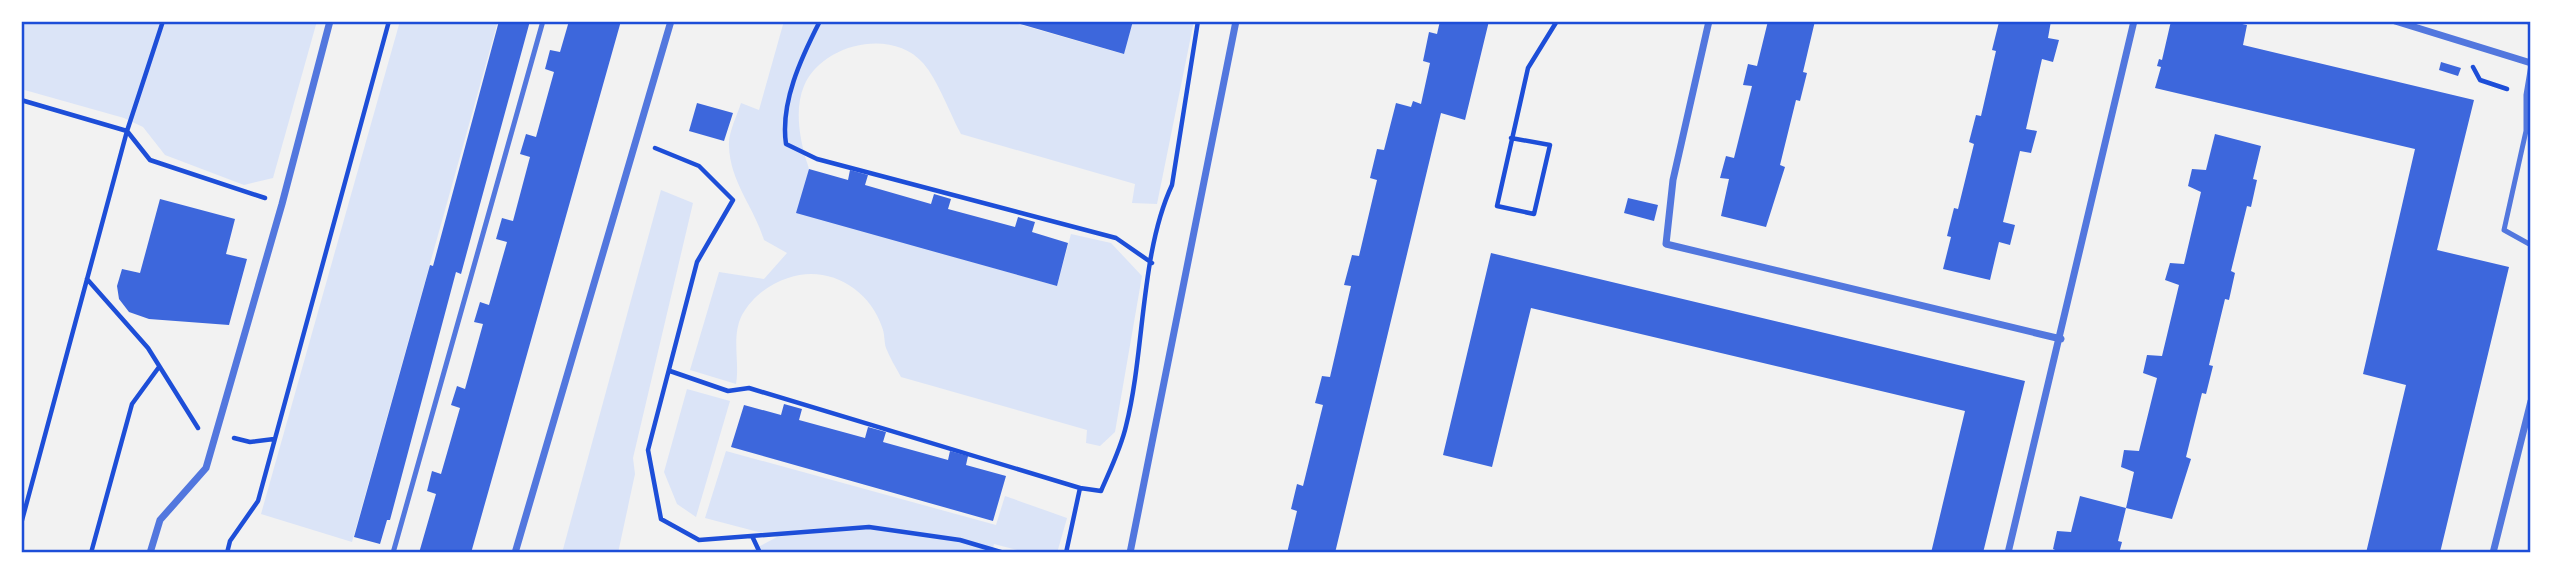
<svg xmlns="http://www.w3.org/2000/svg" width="2552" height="574" font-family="'Varela Round',sans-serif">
<rect width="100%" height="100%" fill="#f2f2f2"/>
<path fill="#dbe4f7" d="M21,21H317L273,178L244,185L165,155L143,127L124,118L21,89Z
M400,21H498L352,542L261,514Z
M784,21H1007L1123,54L1133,21H1194L1157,204L1132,203L1135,184L961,134C950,114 938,80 923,63C892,27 821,44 804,86C795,107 799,134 805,156C806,161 809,166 809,171C808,184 800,199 797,212L1057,286L1071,234L1111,243L1142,276L1115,432L1100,446L1086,443L1087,430L901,377C896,368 890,358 886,348C884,342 885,334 882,327C869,288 827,264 788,278C769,284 752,297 742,315C731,337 740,362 736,384L690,370L719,272L764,279L787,253L764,240C754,207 730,182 729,146C728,133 737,116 741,103L759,110Z
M661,190L693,203L633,458L635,474L618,553H562Z
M687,389L730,401L696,517L677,504L664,472Z
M726,451L996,525L1005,496L1067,518L1057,553H1028L994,544L992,553H747L777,537L705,518Z"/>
<path fill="#3d67dc" d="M499,21H530L461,274L456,272L390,520H387L380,544L354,537L430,265L433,266Z
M569,21H621L471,553H419L436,494L427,491L432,471L441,474L460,408L451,405L457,386L465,389L483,324L474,322L480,302L489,305L507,242L496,239L502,218L513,221L530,157L520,154L526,134L536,137L554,72L545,69L550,50L560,52Z
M1010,21H1133L1124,54Z
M1440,21H1489L1465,120L1441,113L1335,553H1287L1297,511L1291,509L1297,484L1303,486L1323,405L1315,403L1322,376L1330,377L1351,286L1344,285L1352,255L1359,256L1377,180L1370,178L1377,149L1384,150L1396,103L1411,107L1413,101L1421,104L1430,63L1423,61L1429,32L1437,34Z
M1768,21H1815L1803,72L1807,73L1800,101L1796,100L1780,165L1785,167L1766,227L1721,216L1729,179L1720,178L1726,156L1734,158L1752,86L1743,85L1748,64L1757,66Z
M2051,21L2048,38L2059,40L2053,62L2042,59L2026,129L2037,131L2031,153L2020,151L2003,222L2015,225L2010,245L1999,242L1990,280L1943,269L1951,237L1947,236L1954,208L1958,209L1974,144L1969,142L1976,115L1981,116L1996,51L1992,50L1999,22Z
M2171,21H2228L2247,25L2243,45L2474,100L2437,250L2509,267L2440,553H2366L2406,385L2363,374L2415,149L2155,88L2161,67L2157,66L2159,59L2162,60Z
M2441,62L2461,68L2458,76L2439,70Z
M697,103L733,113L724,141L689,131Z
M2215,134L2261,146L2253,179L2257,180L2251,207L2247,206L2231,271L2235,273L2229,300L2225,299L2209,365L2213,366L2206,394L2202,393L2186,457L2191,459L2172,519L2126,508L2134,472L2121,467L2124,450L2139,451L2157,378L2143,373L2147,355L2162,356L2179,285L2165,280L2170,263L2184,264L2201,192L2188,186L2192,169L2206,170Z
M809,169L848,180L850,170L868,175L865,185L931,204L934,194L951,199L948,209L1015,227L1018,217L1035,222L1032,232L1068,243L1057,286L796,213Z
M1628,198L1658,205L1654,221L1624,213Z
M160,199L235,219L226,254L247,259L229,325L149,319L129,312L119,299L117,286L122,269L140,273Z
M1491,253L2025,381L1983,553H1931L1965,411L1531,308L1492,467L1443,455Z
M784,404L802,409L799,420L865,438L868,427L886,432L883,442L948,460L950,451L968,456L966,465L1006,476L993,521L731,447L744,405L781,415Z
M2080,496L2126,508L2118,541L2122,542L2119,553H2061L2053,549L2057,531L2071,532Z"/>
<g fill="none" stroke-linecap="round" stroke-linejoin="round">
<path stroke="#1d4ed8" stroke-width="4.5" d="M820,21C801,58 780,103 786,144L817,159L1116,238L1152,263
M2473,67L2480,80L2507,89
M21,100L127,131L150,160L265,198
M1511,138L1550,145L1534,214L1497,206L1528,68L1557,21
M655,148L699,166L733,200L697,262L648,450L661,519L699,540L869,527L960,540L1004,553
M87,279L148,348L198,428
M670,371L728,391L749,388L1080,488
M234,438L250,442L274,439
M21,524L127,131L163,21
M753,538L760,553
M91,553L132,404L159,367
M227,553L230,541L258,501L389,21
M1066,553L1080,488L1101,491C1110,470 1121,448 1126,426C1145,351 1140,254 1172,185L1198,21"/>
<path stroke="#5277de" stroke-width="5" d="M2531,65L2526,95V131L2504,230L2531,245
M393,553L543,21"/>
<path stroke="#5277de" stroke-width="7" d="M1709,21L1673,180L1666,244L2061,339
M2395,21L2531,63
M2529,21L2531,22
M150,553L160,520L206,468L282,204L330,21
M515,553L671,21
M1130,553L1236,21
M2008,553L2134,21
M2493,553L2531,401"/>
</g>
<rect width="2552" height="574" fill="none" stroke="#ffffff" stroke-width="46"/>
<rect x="23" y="23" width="2506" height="528" fill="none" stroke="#1d4ed8" stroke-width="2.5"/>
</svg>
